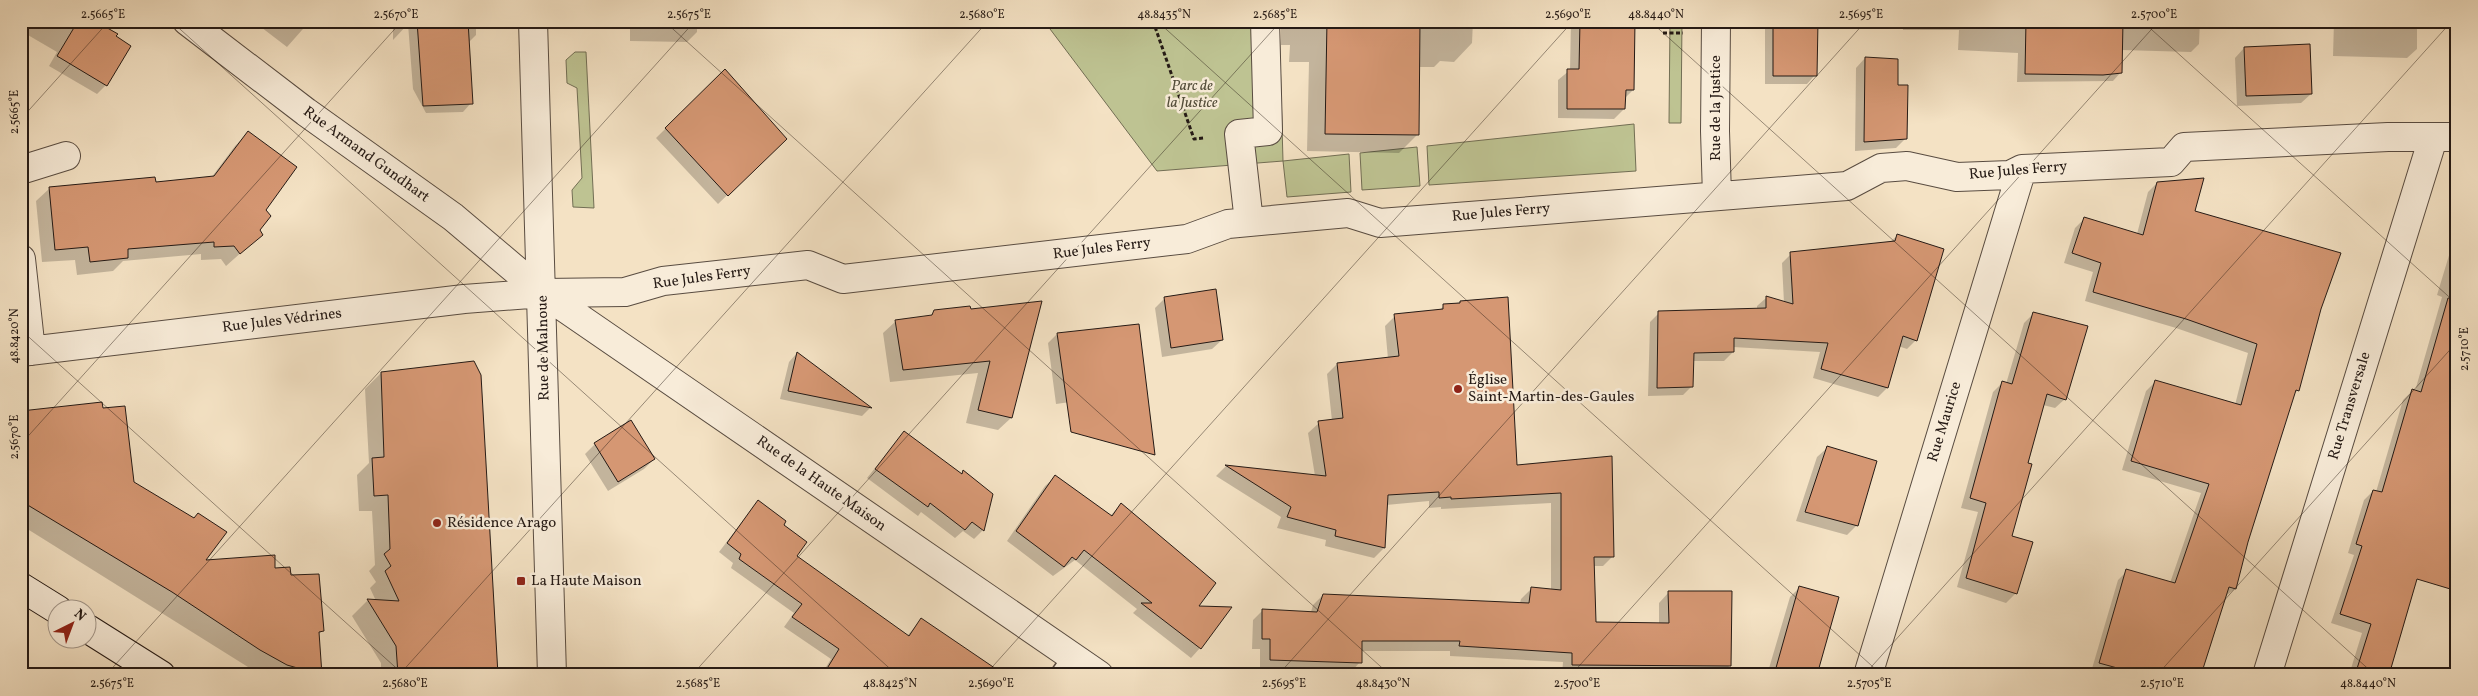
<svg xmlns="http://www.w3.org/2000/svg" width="2478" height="696" font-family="Vollkorn,serif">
<rect width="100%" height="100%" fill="#f4e2c4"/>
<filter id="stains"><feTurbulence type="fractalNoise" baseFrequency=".004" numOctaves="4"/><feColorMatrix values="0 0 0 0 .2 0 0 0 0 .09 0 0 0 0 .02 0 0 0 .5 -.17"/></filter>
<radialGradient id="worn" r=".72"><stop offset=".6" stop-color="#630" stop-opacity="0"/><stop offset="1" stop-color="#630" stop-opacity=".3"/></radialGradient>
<path fill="#bec392" stroke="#726e54" d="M1044,21H1279L1283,161L1349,154L1351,192L1287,197L1283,161L1157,171Z
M1670,21H1682L1681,123H1669Z
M575,52H586L594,208L573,207L572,190L582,178L577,88L567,83L566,60Z
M1634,124L1636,171L1429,185L1427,146Z
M1417,147L1420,186L1362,190L1360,153Z"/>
<path fill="#0003" d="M21,21H92L106,85L97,94L49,66L57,52L21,31Z
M253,21H310L287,47Z
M393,21H476V35L468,43L471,103L463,112L426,113L413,89L408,24L393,40Z
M630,21H697V32L687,42L630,41Z
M1281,21H1473L1472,43L1454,62L1440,61L1434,67H1419L1418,134L1399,153L1307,151L1309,62H1289L1290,45H1281Z
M1571,21H1634L1633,90L1624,99V109L1614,119L1558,118V80L1570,70Z
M1765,21H1816L1815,75L1807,84H1765Z
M1903,21H2200L2199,44L2191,52L2121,50V72L2113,81L2017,82L2018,53L1958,50L1959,30H1903Z
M2334,21H2417V49L2407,58L2333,56Z
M2244,48L2311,94L2301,103L2237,106L2235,58Z
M1865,58L1896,86L1905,139L1896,148L1855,151L1856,68Z
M725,70L776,148L718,204L656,138Z
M248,133L264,210L259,230L261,235L226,266L221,259L201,260V254L123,261L113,271L77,275L75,260L42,262L36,201L50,188L155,183L211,178L235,146Z
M2157,183L2320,309L2298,390L2293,395L2247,542L2235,589L2224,597L2202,670L2205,671L2204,675H2101L2091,672L2118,580L2127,571L2170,583L2201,493L2122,470L2146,391L2155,382L2235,405L2248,353L2176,328L2085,301L2093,272L2064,263L2075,228L2085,218L2137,234L2148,192Z
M2457,229V460L2450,467L2389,670L2404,675H2349L2362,633L2331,623L2354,555L2348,553L2364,500L2373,491L2376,492L2403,400L2412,391H2415L2442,297L2437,295Z
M1898,235L1916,340L1907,349L1898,346L1887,388L1878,397L1813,378L1820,352L1733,347V352L1724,361H1692V386L1683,395L1648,396L1650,322L1659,313L1757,309V306L1766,298L1784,303L1782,263L1791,254L1890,242Z
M1165,298L1222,340L1212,349L1162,357L1155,308Z
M1040,302L1011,418L998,430L966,423L978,373L890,382L883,333L896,321L929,317L935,311L970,310Z
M1460,302L1515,466L1611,457L1613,556L1603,566H1593L1595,623L1659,624V603L1669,592L1730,665L1721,675H1562L1563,662L1450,656V651H1360V662L1350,673L1260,670V649H1252L1253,620L1263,610L1311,612L1313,605L1323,595L1520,603L1521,599L1531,589L1551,590V503L1441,509V507L1429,508V501L1386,505L1384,548L1374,558L1325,546L1326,540L1277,528L1281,517L1216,476L1226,466L1315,476L1308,433L1319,423L1332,421L1327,374L1337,364L1388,359L1385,326L1395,316L1438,311L1444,306Z
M2034,313L2065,399L2055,408L2043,405L2010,537L2016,593L2006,603L1957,587L1978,512L1961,508L1993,392L2002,383L2006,384L2024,323Z
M1057,334L1135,393L1056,404L1048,343Z
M797,353L870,408L862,416L780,399L789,362Z
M381,373L497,675H381V663L352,616L368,600L376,601L370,588L376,582L369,571L375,565L372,511H359L357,475L369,463L365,389Z
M102,410L133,483L204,561L274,569L290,576L323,630L318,635L321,675H261L21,525V412Z
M631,421L654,459L644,469L608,491L585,454L595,444Z
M904,432L960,474L963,472L991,495L982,531L974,539L963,531L955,538L921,512L918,516L867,478Z
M1827,448L1875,462L1856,526L1847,535L1796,521L1817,457Z
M1055,477L1110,516L1121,505L1197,607L1200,648L1191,658L1133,613L1137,609L1075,560L1053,576L1007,541L1045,486Z
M758,501L782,525L795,557L907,636L921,620L882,675H821L831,659L784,627L794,613L731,568L733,563L719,552Z
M1800,587L1815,675H1767L1790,597Z
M1927,671L1939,675H1923Z"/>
<path fill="#d59773" stroke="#251a15" d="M78,21H95L118,34L116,36L131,46L107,86L57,56Z
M417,21H468L473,104L423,106Z
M1327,21H1420L1419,135L1325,134Z
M1580,21H1635L1634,90H1626L1625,109H1567V69H1579Z
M1773,21H1818L1817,76H1773Z
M2026,21H2123L2122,73L2103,75L2025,74Z
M2310,44L2312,94L2246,96L2244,47Z
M1865,57L1898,59V85H1908L1907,139L1864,142Z
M725,69L787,139L728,196L665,128Z
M248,131L297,167L266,210L271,216L260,230L263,235L240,254L234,246L214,247V242L128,249V258L90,262L88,247L55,250L49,187L155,177L156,182L214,176Z
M2204,178L2195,211L2341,253L2321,309L2299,391L2296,390L2248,542L2236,589L2229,587L2201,675H2143L2099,663L2126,569L2175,583L2209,484L2131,461L2155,380L2241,405L2257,344L2186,319L2093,292L2101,263L2072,253L2084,217L2143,235L2157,182Z
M1897,234L1944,249L1917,341L1903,336L1888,388L1821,369L1828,343L1734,338V352L1694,353L1693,387L1657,388L1658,311L1766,308V296L1793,304L1790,252L1895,241Z
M1216,289L1223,340L1171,348L1164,297Z
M1508,297L1517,465L1612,456L1614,557H1594L1596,622L1669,623L1668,591H1732L1731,666L1572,665V653L1459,646L1460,641H1362V663L1270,660V639H1262V609L1317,612L1323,594L1529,603L1531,587L1561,590V493L1451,499V497L1439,498V492L1388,495L1385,548L1335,536L1336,530L1287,517L1291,507L1225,465L1326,476L1318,421L1343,418L1337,363L1399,356L1394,314L1443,309V304L1460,303V301Z
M2448,298L2457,299V591L2417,579L2389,675H2355L2371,624L2340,614L2362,546L2356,544L2373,490L2382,492L2412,389L2421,392Z
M1042,301L1012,418L978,410L990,361L903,370L895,320L932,315L934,310L970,306L971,309Z
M2033,312L2088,326L2066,400L2047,394L2028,463L2032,464L2012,536L2033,542L2017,594L1966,578L1986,503L1970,498L2002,381L2012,384Z
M1139,324L1155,455L1071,432L1057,333Z
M797,352L872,408L788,391Z
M474,361L481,375L498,675H398L396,646L367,599L399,601L385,571L391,566L384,554L390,549L388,495L374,496L372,458L384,457L381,372Z
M102,402L103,408L125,406L134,482L194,518L198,513L227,532L206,560L275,555V568L290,567L291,575L319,574L324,631L319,632L322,675L287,665L260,650L172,592L21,501V411Z
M631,420L655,459L618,482L594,443Z
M904,431L962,474L963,470L993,494L984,531L972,522L965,530L930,503L928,507L875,469Z
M1827,446L1877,461L1858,526L1805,512Z
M1055,475L1112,516L1121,503L1216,583L1199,606L1232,607L1201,649L1141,603H1152L1084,550L1076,560L1072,557L1064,567L1016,531Z
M758,500L786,521L784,525L807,542L797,556L909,636L921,618L1005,675H823L839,649L792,617L802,604L739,559L741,554L727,543Z
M1799,586L1839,597L1817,675H1774Z"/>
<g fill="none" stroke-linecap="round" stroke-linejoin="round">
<defs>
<path id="lane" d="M1062,675L1074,658"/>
<path id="street" d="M187,21L306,112L453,217L543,293L1099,675
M533,21L552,675
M1716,21L1715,131L1717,196
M21,170L66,156
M1249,222L1239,134L1268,131L1265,21
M21,259L31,351
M21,352L464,299L543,293L625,292L663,281L808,265L843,279L1187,239L1228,224L1348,213L1380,223L1847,186L1881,168L1907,166L1957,177L2010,175L2022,169L2171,162L2184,147L2388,137H2457
M1868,675L2022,169
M2267,675L2433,138"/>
<path id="secondary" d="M21,587L58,610
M88,629L161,675"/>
</defs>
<use href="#lane" stroke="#594c41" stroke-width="25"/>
<use href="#street" stroke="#594c41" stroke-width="30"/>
<use href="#secondary" stroke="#251a15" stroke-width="30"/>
<path stroke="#251a15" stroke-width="3" stroke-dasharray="4 2.5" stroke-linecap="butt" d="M1153,21L1194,139L1204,138
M1663,33H1683
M21,665L37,675"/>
<use href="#lane" stroke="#f8ecd9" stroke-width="22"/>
<use href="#street" stroke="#f8ecd9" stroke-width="28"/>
<use href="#secondary" stroke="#f8ecd9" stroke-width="28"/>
</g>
<path fill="none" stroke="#251a15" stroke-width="1" stroke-opacity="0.45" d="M171,21L897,675M664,21L1390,675M1157,21L1882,675M1650,21L2375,675M2142,21L2457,304M21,119L109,21M21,330L404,675M21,444L402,21M106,675L695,21M399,675L988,21M692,675L1281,21M985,675L1573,21M1278,675L1866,21M1571,675L2159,21M1864,675L2452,21M2157,675L2457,342M2450,675L2457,667"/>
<g fill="#8f2418" stroke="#f8ecd9" stroke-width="2">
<circle cx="1458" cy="389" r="5"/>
<circle cx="437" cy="523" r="5"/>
<rect x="516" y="576" width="10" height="10" rx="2.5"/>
</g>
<g text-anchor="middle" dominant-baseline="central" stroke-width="5" stroke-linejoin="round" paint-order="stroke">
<g font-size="15" font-style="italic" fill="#534d3a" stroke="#f8ecd9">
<text x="1192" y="86">Parc de<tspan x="1192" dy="17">la Justice</tspan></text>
</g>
<g font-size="15" fill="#251a15" stroke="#f8ecd9">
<text transform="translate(1716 108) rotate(-90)">Rue de la Justice</text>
<text transform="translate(366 155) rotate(36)">Rue Armand Gundhart</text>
<text transform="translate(2018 171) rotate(-5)">Rue Jules Ferry</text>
<text transform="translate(1501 213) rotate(-5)">Rue Jules Ferry</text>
<text transform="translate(1102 249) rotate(-7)">Rue Jules Ferry</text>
<text transform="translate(702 278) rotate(-8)">Rue Jules Ferry</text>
<text transform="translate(282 321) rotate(-7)">Rue Jules Védrines</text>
<text transform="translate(544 348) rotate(-91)">Rue de Malnoue</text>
<text transform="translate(2350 406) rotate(-73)">Rue Transversale</text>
<text transform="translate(1945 422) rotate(-73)">Rue Maurice</text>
<text transform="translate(821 484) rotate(35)">Rue de la Haute Maison</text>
</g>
<g font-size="15" fill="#251a15" stroke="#f8ecd9" text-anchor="start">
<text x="1468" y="380">Église<tspan x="1468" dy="17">Saint-Martin-des-Gaules</tspan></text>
<text x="447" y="523">Résidence Arago</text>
<text x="531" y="581">La Haute Maison</text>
</g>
</g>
<rect width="2478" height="696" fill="none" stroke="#f4e2c4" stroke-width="55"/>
<g transform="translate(72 624) rotate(42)"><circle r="24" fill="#f8ecd9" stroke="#a4988b"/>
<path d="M0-4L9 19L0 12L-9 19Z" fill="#8f2418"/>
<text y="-8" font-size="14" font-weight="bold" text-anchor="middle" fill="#251a15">N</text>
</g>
<rect x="28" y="28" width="2422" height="640" fill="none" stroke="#251a15" stroke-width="2"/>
<g font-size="12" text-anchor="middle" fill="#251a15">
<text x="103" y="18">2.5665°E</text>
<text x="396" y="18">2.5670°E</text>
<text x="689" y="18">2.5675°E</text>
<text x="982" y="18">2.5680°E</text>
<text x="1164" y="18">48.8435°N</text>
<text x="1275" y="18">2.5685°E</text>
<text x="1568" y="18">2.5690°E</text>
<text x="1656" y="18">48.8440°N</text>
<text x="1861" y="18">2.5695°E</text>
<text x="2154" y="18">2.5700°E</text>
<text transform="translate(14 112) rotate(-90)" y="4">2.5665°E</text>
<text transform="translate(14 336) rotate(-90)" y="4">48.8420°N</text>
<text transform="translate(2464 349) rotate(-90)" y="4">2.5710°E</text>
<text transform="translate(14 437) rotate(-90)" y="4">2.5670°E</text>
<text x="112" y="687">2.5675°E</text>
<text x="405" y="687">2.5680°E</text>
<text x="698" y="687">2.5685°E</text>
<text x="890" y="687">48.8425°N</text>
<text x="991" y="687">2.5690°E</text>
<text x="1284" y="687">2.5695°E</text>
<text x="1383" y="687">48.8430°N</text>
<text x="1577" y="687">2.5700°E</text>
<text x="1869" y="687">2.5705°E</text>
<text x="2162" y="687">2.5710°E</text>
<text x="2368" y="687">48.8440°N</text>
</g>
<rect width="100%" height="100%" filter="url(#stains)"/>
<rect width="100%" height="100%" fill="url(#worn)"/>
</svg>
